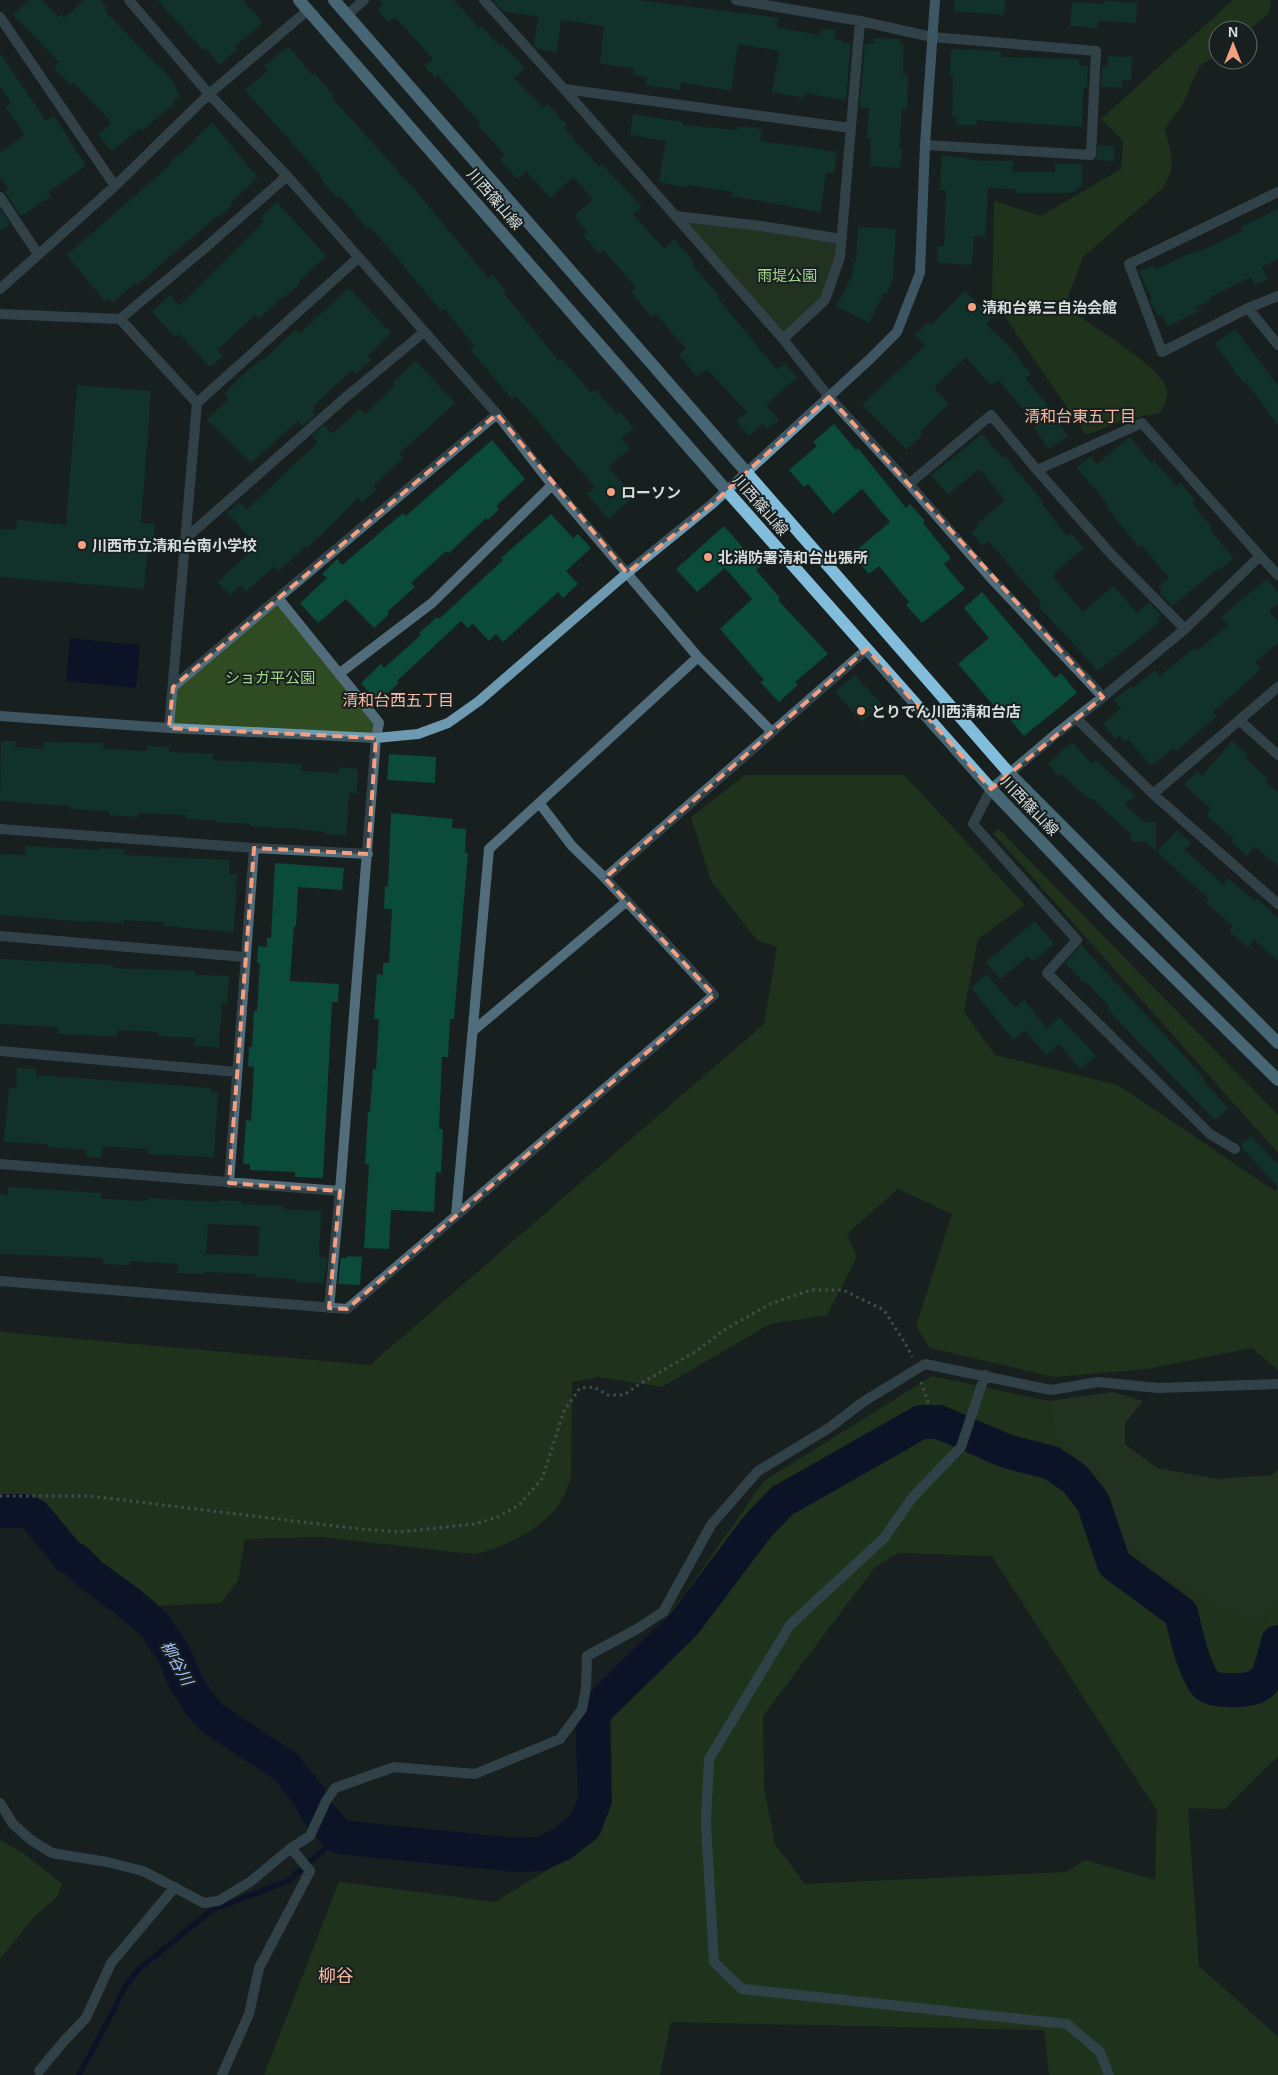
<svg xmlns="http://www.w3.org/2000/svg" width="1278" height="2075" font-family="Helvetica,'Noto Sans JP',sans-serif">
<rect width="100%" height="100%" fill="#181f1f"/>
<path fill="#2f4b22" d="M676,216L841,239L825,300L783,339Z
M278,598L379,723L376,738L169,728L173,687Z
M1113,1392L1143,1401L1125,1423V1444L1157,1468L1217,1479L1272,1475L1278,1470V1602L1263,1620L1256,1621L1220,1609L1200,1596L1172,1584L1125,1544L1104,1488L1054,1434L1049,1401Z"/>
<path fill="#294b18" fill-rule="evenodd" d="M1233,0H1269L1271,1L1269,14L1248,30H1218V53L1199,67L1182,105L1165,129C1171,155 1177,162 1164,187L1083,257L1068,297L1071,311C1092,325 1159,366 1166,387C1169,397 1165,404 1160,413L1127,419L1086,435L992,298L994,201L1041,216L1121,169L1123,141L1101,119Z
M745,775H904L1025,905L978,939L964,1012L995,1055L1118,1085L1275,1191L1278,1188V1370L1252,1348L1147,1369L1054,1377L930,1348L916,1326L952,1214L898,1189L847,1234L857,1257L827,1315L770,1324L662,1387L597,1377L572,1382L571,1477C567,1490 561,1504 551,1514C534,1532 497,1551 473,1554L322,1537L245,1539L238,1581L221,1603L156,1606L138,1601L45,1511L0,1499V1332L370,1365L764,1024L777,947L757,940L711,881L691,817Z
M999,829L1278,1115V1153L993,833Z
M932,1376L1049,1401L1054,1434L1104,1488L1125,1544L1172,1584L1200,1596L1220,1609L1256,1621L1264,1620L1278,1602V1756L1225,1809L1188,1808L1199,1966L1278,2037V2075H1049L1044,2030L671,2022L660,2075H264L339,1882L495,1902L582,1849L612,1787L611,1681L684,1595L764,1481ZM899,1553L992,1556L1157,1811L1155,1880L1085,1860L1066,1872L805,1884L775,1844L764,1788L763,1716L875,1567Z
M0,1840L23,1853L62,1884L57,1897L35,1916L0,1959Z"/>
<path fill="#000531" d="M70,638L140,645L136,688L66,681Z"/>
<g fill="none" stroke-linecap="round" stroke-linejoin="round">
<path stroke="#000531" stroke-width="5.5" d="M79,2075L116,2006L124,1988L139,1969L212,1910L288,1881L339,1837"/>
<path stroke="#000531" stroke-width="34" d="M0,1511H26L35,1516L69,1557L76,1560L92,1576L127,1601L154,1624L175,1656L184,1679L198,1702L212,1718L286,1767L309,1796L316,1810L339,1837L517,1855L540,1854L562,1844L585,1826L595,1800L592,1719L599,1707L684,1624L758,1526L782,1501L921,1422H939L1006,1451L1052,1463L1075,1479L1093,1502L1114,1564L1181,1613C1186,1633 1192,1664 1204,1682C1208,1689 1220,1690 1228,1690C1268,1692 1269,1677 1278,1642"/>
</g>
<path fill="#0a4b39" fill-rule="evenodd" d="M29,0H42L58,17L61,14L64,18L84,0H100L107,8L104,10L171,79L180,96L172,101L174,104L143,130L141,128L111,151L98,134L112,123L73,82L70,85L54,67L59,62L13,15Z
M157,0H243L263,22L235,47L237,49L220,65L205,48L203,50Z
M379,0H454L479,28L481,26L502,48V43L525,68L514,78L543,108L548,104L567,125L564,128L599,167L602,164L642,207L633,214L664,249L675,239L694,262L692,264L718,295L717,297L777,370L785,364L797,377L766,405L779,420L767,429L763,424L749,436L736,421L747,412L707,369L697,377L679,355L686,349L656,314L652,317L631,292L636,288L604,250L599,254L583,235L587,231L574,216L593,199L573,177L550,198L526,171L517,179L500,160L505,155L478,125L480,123L438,75L435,78L424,66L433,59L395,17L388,22L377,10L383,4Z
M493,0H638L779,18L777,28L820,35L821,28L836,30L834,39L842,40V43H851L846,100L805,93L804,98L772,92L779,51L738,44L731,91L681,82L680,90L646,85L647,77L633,75L634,68L600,64L604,26L561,20L557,52L538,49L534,45L538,17L503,11Z
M955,0H1005L1004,15L954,11Z
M1104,1L1137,3L1136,23L1098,21L1097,28L1070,26L1072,2L1104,4Z
M874,38L901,39L900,45H904L903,75H908L907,109H902L899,149H902L900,168L870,166L871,138H867L869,108H861L860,102L865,44H874Z
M288,46L313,76L315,74L334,96L332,98L416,191L488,278L492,275L506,292L504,294L559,361L562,359L591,393L595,389L617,415L620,412L634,428L621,438L630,449L609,466V468L634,496L608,519L587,494L595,487L516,396L512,399L495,379L470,349L475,346L444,309L441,311L392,252L369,226L367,228L340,196L337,198L320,178L322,177L245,90L268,71L264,66Z
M951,49L1001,51V57L1079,59V65L1088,66L1087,87L1083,89L1082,127L977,120V125H956L957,116H952L953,75H950Z
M0,53L46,121L54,116L86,166L48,192L51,196L21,216L5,192L9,189L0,177V153L25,135L5,107L11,103L0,87Z
M1108,56L1132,57L1131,80H1122V88L1101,87L1102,66L1107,67Z
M633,114L683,122L682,125L738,130V126L762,129L760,141L837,152L834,173L826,172L821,212L732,196L733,192L688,185V188L659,182L666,141L630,135Z
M213,123L258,178L230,203L232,206L219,217L217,216L137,285L135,283L113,302L109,298L104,301L67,255L170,165L169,163L197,139L196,137Z
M1098,145L1114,146V161L1096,160Z
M942,156L969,158L968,160L1013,161L1012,172H1055V164H1082V186L1072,193H1016V189L988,188L985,237L974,236L972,265L937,263L938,246H944L946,190H940Z
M277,202L326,256L299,281L300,283L284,298L283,297L259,319L255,315L217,350L223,356L210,367L179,334L175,337L152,312L170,295L179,306L264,221L261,217Z
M0,209L10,224L0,231Z
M1278,209V259L1262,267L1268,279L1255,285L1251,277L1210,297L1211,300L1194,309H1203L1168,326L1162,314L1157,316L1150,300L1152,299L1139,272L1153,265L1155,270L1193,252L1194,254L1243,231L1241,227Z
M858,227L896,229L893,278L887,294L884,293L869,323L836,306L852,276L854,262H856Z
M349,288L391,333L367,356L371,360L356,374L352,370L313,406L315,409L312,412L315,415L303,426L298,421L251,463L207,419L229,399L224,393L242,376L261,359L262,361L296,329L300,333Z
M965,291L992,317L986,324L1009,346L1031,374L1025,378L1048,406L1068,436L1049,449L1034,428L1037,426L1008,391L998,380L991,386L966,357L934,388L949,404L920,432L922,435L907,450L862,405L925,345L915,335L928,322L931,325Z
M1235,329L1278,386V425L1246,382L1244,384L1233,370L1234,369L1215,344Z
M416,361L455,403L399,454L403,458L373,486L377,489L362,503L358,498L308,547L306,546L279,571L274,566L246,592L240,585L230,595L218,582L257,545L227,513L239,502L246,510L318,442L312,436L324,425L332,434L360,409L365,414L396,385L393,382Z
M77,385L151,391L141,523L155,524L153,552L147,551L144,589L0,577V529L16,530L17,520L66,525Z
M834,424L856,450L858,448L906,508L910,504L925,521L923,523L951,558L944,564L965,589L922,623L906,605L909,602L879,566L869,574L852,554L890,522L862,489L833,514L808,484L804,487L789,470L817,446L813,442Z
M982,434L1003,458L1005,456L1020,474L1043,502L1041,503L1067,536L1071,533L1084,548L1054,573L1055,575L1053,577L1083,612L1114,586L1137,613L1149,602L1161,615L1157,619L1160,622L1098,671L1038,606L1042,603L988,541L982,546L971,533L978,527L976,525L1005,500L979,469L948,495L931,475Z
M1130,437L1151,463L1154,460L1176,486L1180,483L1195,501L1192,504L1212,528L1210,530L1234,558L1220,570L1218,568L1172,606L1160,593L1162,591L1158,587L1169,578L1141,545L1139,547L1119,523L1106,507L1108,505L1077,468L1091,456L1097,464Z
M492,440L525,479L496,506L499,509L488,520L486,518L449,553L446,551L411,583L415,587L387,612L389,614L374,628L346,599L318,623L300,603L327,578L322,574L337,559L342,565L403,513L406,516Z
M551,514L573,538L578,534L591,548L566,571L578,584L563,598L558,592L503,642L496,634L489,641L473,624L468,628L461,621L397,681L399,683L378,702L361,683L381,664L384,668L421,635L419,633L437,617L439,619L503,560L501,558Z
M724,526L760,567L756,570L780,598L778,600L828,654L795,682L798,685L779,702L760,682L764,680L720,629L752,599L725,568L697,592L676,569Z
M1267,579L1278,592V603L1269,611L1278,622V643L1255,662L1261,669L1213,712L1217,716L1176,751L1173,748L1151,766L1128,739L1125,742L1119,735L1115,739L1103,724L1121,708L1114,700L1131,686L1133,688L1155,670L1160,676L1194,648L1197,651L1228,625L1221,617Z
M982,592L1055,678L1061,673L1077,693L1024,736L1004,712L1001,714L958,664L989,638L964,608Z
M855,675L882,704L862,722L835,692Z
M1,741H16L15,747L43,749L44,742L104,743L103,749L147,751V746L170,747L169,752L213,754V760L301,764V771L338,773L339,767L358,769L357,793H349L346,835L325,834V832L297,829L250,826V824L215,822V820L186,819V815L138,813V817L109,815V811L70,809V806L0,801Z
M1232,741L1248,755L1245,758L1268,779L1266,782L1278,792V866L1255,847L1247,856L1231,842L1234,839L1206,815L1211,809L1184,785L1197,771L1202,776Z
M1072,742L1092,764L1095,760L1135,795L1125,805L1144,822H1156V851L1145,842H1131V834L1091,798L1089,799L1061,774L1058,776L1048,763Z
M389,754L436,757L435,783L387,780Z
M391,813L453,819L452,828L466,829L465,853H468L454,1019H450L448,1057H442L439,1129H443L441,1173L436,1172L434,1212L391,1210L389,1249L364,1248L369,1165L365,1164L368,1112H370L373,1069H376L379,1019H374L377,974L383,975V963H389L392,909H384L385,886L388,887Z
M1177,830L1191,843L1184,850L1223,884L1228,878L1255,901L1257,899L1278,918V961L1254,940L1248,947L1229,931L1233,926L1206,903L1209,899L1157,852Z
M26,846L101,850V848L125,849L124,855L230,860L229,874H237L234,932L164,926V922L124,920V923L86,921V922L0,915V854L25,855Z
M275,863L344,868L342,890L298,887L296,926H294L290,981L339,984L338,1002H332L323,1178L295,1177V1172L250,1170V1164H243L246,1120L251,1121L254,1067L248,1066L249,1047H252L254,1011H257L260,963H257L258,946L267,947V938H271Z
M1035,921L1054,944L1032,962L1028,956L1001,979L986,962Z
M1081,945L1182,1054L1207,1082L1205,1083L1228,1108L1215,1120L1123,1026L1107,1008L1109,1006L1086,982L1084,983L1065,963Z
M0,959L114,965L113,968L195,971V975L229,976L227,1003H222L219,1047L194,1046L195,1038L158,1036V1032L118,1030L117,1036L78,1035L58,1034V1027L0,1024Z
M987,974L1015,1008L1024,1000L1047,1028L1060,1017L1096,1056L1080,1069L1059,1044L1046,1055L1025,1030L1013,1040L971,988Z
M17,1068L37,1069L36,1075L211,1088V1093H218L214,1157L148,1154V1149L103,1146L101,1158L86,1157V1150L48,1147V1144L4,1142L9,1088H16Z
M1251,1136L1278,1164V1187L1242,1148L1241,1145Z
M8,1187L101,1193V1199L148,1201V1198L219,1202V1200L242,1201V1204L283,1206V1209L321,1211L319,1257L327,1258L324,1283L296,1282V1279L257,1277V1274L205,1272V1274L177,1273L178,1264L130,1261V1265L103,1264V1258L0,1254V1194L8,1195ZM208,1224L260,1226L258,1256L206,1254Z
M347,1256L362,1257L360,1285L338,1284L341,1258H347Z"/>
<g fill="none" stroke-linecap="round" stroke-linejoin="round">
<path stroke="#7d8383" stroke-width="3" stroke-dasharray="2.5 4" stroke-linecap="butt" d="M921,1382L929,1405
M0,1496H90L351,1528L399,1532L475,1524L498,1517L519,1505L542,1479L564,1411L580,1388L594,1387L608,1395H624L638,1385L698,1350L724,1330L772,1303L812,1290H843L884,1310L908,1348L912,1357"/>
<path stroke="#516c7b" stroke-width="10" d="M129,0L209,94L287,176L497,414L552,485L698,657L772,732
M484,0L564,89L783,339L829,397L909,484L990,577L1103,697L1185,629L1260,556L1142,423L1037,470L991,415L909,484
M736,0L860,21L932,37L1096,51L1091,155L925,145
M347,15L364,0
M0,17L115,186
M564,89L850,128
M1278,192L1129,264L1162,352L1248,308L1278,345
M0,197L38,254
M676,216L761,226L841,239
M0,289L115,186L209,94L308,10
M1248,308L1278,296
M0,314L120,319L197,403L169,728
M120,319L205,248L287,176
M783,339L825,300L840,257L860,21
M197,403L358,258
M1037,470L1110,553L1185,629
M185,539L346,397L424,332
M1260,556L1278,575
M278,598L497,414
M340,673L432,603L552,485
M173,687L278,598L379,723L376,738L340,1191L329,1308
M1278,687L1153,794L1278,904
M1103,697L1057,733L991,789L973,824L1077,940L1047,973L1210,1134L1235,1149
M1077,719L1153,794
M1239,720L1278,755
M540,804L572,846L605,878
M0,829L254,848L368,854
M0,936L245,957
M473,1031L627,901
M0,1051L237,1072
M0,1164L340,1191
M229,1183L254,848
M456,1215L489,849L698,657
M0,1281L347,1309L714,995L605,878L867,649
M985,1375L961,1447L912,1498L884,1538L790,1625L709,1759L706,1823L714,1962L742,1989L1067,2024L1100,2052L1109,2075
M0,1803L13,1824L31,1840L52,1853L107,1862L143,1871L204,1903L218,1901L250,1882L291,1848L310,1836L326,1801L335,1788L394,1767L475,1774L560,1739L582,1709L586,1688L587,1656L637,1629L663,1612L711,1525L758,1471L829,1428L863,1402L925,1364L1051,1390L1098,1382L1158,1388L1278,1384
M39,2071L65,2040L86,2018L111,1963L175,1887
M222,2075L249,2014L259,1968L310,1871L291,1848"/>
<path stroke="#6d99b1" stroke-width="10" d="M0,716L169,728L376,738L418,734L448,723L479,701L627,573L712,504L870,359L897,332L920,273L925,145L935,0"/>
<path stroke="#82bddb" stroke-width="12" d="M299,0L727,491L991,789L1112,916L1278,1080
M334,0L1009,773L1278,1043"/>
</g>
<path d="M0 0H1278V2075H0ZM829,397L1103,697L991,789L867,649L605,878L714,995L347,1309L329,1308L340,1191L229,1183L254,848L368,854L376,738L169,728L173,687L497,414L627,573L712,504Z" fill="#181f1f" fill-opacity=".55" fill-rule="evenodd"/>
<path fill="none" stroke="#f2a081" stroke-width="4" stroke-dasharray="10 6" stroke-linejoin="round" d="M829,397L1103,697L991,789L867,649L605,878L714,995L347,1309L329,1308L340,1191L229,1183L254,848L368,854L376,738L169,728L173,687L497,414L627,573L712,504Z"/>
<g fill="#f2a081" stroke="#181f1f" stroke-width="2">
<circle cx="972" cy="307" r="5"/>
<circle cx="611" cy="492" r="5"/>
<circle cx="82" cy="545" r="5"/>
<circle cx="708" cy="557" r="5"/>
<circle cx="861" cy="711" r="5"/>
</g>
<g text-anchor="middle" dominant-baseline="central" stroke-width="4" stroke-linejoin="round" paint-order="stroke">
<g font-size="15" fill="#d7dcdc" stroke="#181f1f">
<text transform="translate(495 199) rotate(49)">川西篠山線</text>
<text transform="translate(761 505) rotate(49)">川西篠山線</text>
<text transform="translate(1030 806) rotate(46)">川西篠山線</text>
</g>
<g font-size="15" fill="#a4d98c" stroke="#181f1f">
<text x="787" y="275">雨堤公園</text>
<text x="270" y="677">ショガ平公園</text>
</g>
<g font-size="15" font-weight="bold" fill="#d7dcdc" stroke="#181f1f" text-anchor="start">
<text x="982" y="307">清和台第三自治会館</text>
<text x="621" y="492">ローソン</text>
<text x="92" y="545">川西市立清和台南小学校</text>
<text x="718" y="557">北消防署清和台出張所</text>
<text x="871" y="711">とりでん川西清和台店</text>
</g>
<g font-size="16" fill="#f7b8a1" stroke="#181f1f">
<text x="1080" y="416">清和台東五丁目</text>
<text x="398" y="700">清和台西五丁目</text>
</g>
<g font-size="16" font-style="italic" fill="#a1c0fe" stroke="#181f1f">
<text transform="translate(177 1663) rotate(61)">柳谷川</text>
</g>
<g font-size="18" fill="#f7b8a1" stroke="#181f1f">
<text x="336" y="1976">柳谷</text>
</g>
</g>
<g transform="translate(1233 45)"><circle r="24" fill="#181f1f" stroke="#646b6b"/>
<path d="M0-4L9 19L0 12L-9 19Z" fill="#f2a081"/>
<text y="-8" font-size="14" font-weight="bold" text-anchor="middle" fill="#d7dcdc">N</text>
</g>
</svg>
